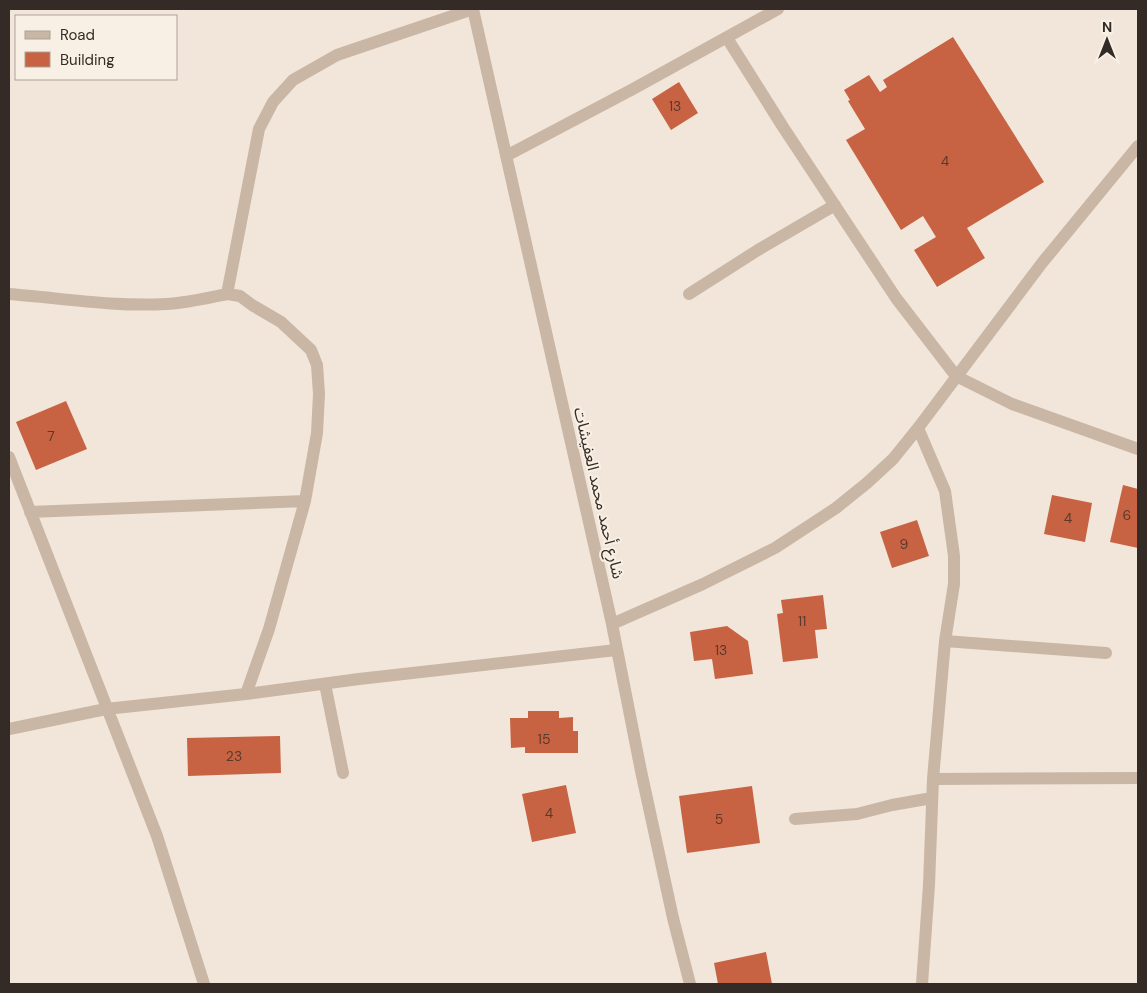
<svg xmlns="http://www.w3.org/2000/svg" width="1147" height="993" font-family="'DM Sans','Noto Sans Arabic',sans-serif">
<rect width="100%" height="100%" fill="#f1e6d9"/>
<path fill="#c76342" d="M953,37L1044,182L967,228L985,258L937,287L914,250L936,237L923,216L901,230L846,140L865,129L848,101L850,100L844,90L869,75L880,92L887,87L883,80Z
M679,82L698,113L671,130L652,99Z
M66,401L87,449L36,470L16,422Z
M1123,485L1138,489V548L1110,542Z
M1052,495L1092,503L1085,542L1044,534Z
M917,520L929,556L892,568L880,532Z
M823,595L827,629L815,630L818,658L783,662L777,614L783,613L781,600Z
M727,626L748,641L753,674L715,679L712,659L694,661L690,632Z
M528,711H559V718L573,717V731H578V753H525V747L511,748L510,718H528Z
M280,736L281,773L188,776L187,738Z
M566,785L576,833L532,842L522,794Z
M752,786L760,843L687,853L679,796Z
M766,952L772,984H718L714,963Z"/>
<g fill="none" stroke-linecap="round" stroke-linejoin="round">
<path stroke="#c9b6a5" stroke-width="12" d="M473,9L612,624L641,771L673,918L690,984
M727,38L783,127L896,298L956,376L1012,404L1138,449
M506,156L633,89L778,9
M9,294C61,298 114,307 166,304C187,303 207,298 227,294
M689,294L758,250L835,205
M918,428L945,491L954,556V584L945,641L933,779L929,885L922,984
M9,457L157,836L204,984
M30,512L305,501
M612,624L703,584L775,548L836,508L867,483L893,459L918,428L1042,263L1138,146
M945,641L1106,653
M325,684L343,773
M246,694L269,629L305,501L317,433L319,394L317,365L311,350L281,322L252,305L240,296L227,294L259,129L273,102L293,80L337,55L473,9
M9,729L106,709L246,694L359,679L616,650
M933,779L1138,778
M795,819L857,814L892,805L932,798"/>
</g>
<g text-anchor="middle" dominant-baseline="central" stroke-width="4" stroke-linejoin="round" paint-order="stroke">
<g font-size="14" fill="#5a392d">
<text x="675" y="106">13</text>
<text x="945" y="161">4</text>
<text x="51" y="436">7</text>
<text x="1127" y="515">6</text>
<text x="1068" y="518">4</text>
<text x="904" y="544">9</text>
<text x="802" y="621">11</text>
<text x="721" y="650">13</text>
<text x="544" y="739">15</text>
<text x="234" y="756">23</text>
<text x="549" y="813">4</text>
<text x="719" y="819">5</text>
</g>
<g font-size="16" fill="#352b26" stroke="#f9f0e5">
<text transform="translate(599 493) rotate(77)">شارع أحمد محمد العفيشات</text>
</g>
</g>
<rect width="1147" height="993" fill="none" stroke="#352b26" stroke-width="20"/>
<rect x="15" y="15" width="162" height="65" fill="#f9f0e5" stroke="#aba199"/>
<rect x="25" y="31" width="25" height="8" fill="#c9b6a5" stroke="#aba199"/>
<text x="60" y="40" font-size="15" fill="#352b26">Road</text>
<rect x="25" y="52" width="25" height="15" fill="#c76342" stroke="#aba199"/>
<text x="60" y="65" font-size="15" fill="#352b26">Building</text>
<g transform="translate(1107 40)" stroke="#f9f0e5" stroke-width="4" paint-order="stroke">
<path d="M0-4L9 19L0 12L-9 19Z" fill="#352b26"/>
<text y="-8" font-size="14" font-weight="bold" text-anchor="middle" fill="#352b26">N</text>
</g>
</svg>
